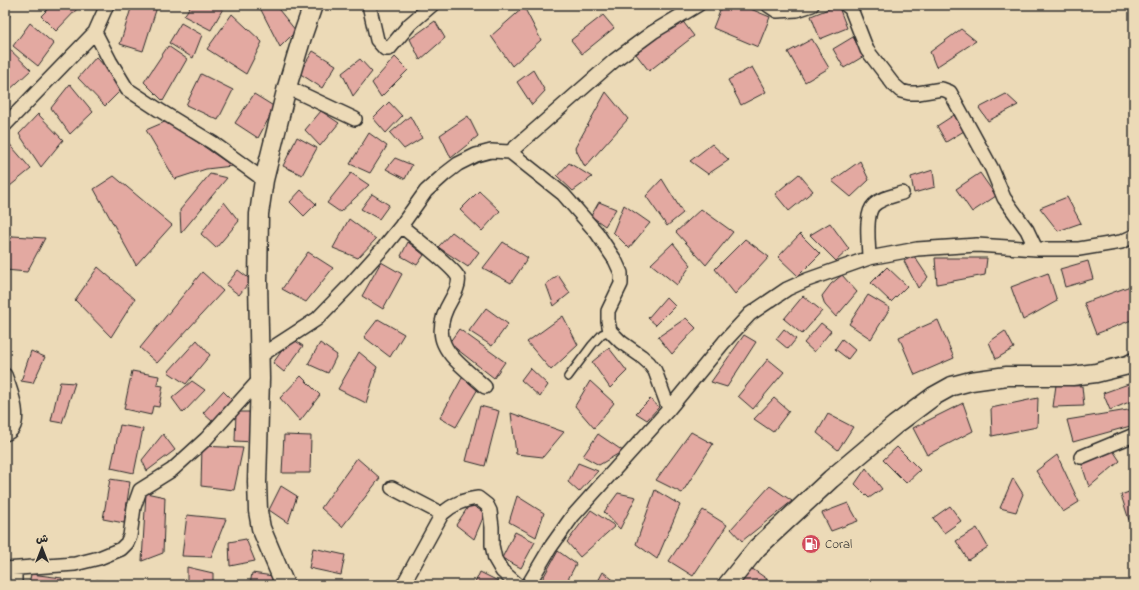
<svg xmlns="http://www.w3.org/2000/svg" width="1139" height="590" font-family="'Indie Flower','Playpen Sans Arabic',sans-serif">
<rect width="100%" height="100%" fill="#ecdab7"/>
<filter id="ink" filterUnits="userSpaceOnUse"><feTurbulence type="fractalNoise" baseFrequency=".025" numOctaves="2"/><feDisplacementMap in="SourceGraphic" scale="8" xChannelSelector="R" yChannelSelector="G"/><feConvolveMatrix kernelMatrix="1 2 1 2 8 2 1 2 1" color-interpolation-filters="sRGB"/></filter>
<g filter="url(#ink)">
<path fill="#e3a9a1" stroke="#2b2b2b" d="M5,5H6L10,16L5,21Z
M52,5H79L80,6L56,31L41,16Z
M132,5H149L157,7L143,51L120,44Z
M191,5H225L211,30L184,16Z
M260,5H275L296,31L280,47L259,6Z
M722,5H741L770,17L758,47L713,28Z
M838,5L847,28L820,39L811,16Z
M524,7L541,40L512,66L491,36Z
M232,14L262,42L246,74L207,49Z
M603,15L614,28L582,54L571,40Z
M681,19L694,36L649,71L636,54Z
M435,21L445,38L420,60L410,39Z
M30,23L54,44L38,66L13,46Z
M181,23L202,35L193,58L169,43Z
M961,29L976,41L936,67L930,52Z
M853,37L864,56L844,68L833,49Z
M812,39L829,68L805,82L788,52Z
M5,45L31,70L5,94Z
M168,46L187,59L163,101L144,82Z
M313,51L336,65L322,88L299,73Z
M96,57L124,87L105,106L78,78Z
M395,57L408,70L381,97L372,83Z
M360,59L372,72L353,96L342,73Z
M752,67L766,92L741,105L728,80Z
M533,70L545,91L532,105L517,82Z
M201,74L233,90L218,120L186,105Z
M70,84L93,112L70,134L51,108Z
M606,92L628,119L585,167L575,148Z
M254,94L275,107L258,138L235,123Z
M1006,94L1018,105L988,121L979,108Z
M389,102L402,116L386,133L373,118Z
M321,111L339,123L320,146L305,130Z
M38,114L63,140L41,167L19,134Z
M954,115L964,131L946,142L937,126Z
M410,116L422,138L404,149L390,133Z
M468,116L478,136L451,158L440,135Z
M167,121L232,166L206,169L175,179L146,130Z
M369,133L387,146L370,173L350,164Z
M297,137L317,148L302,175L283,166Z
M7,141L31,169L10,186L5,179V143Z
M712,144L729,160L708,174L690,161Z
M395,158L412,165L405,179L386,169Z
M860,161L869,180L851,197L832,181Z
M569,163L592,177L573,191L557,176Z
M933,170L935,187L914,193L911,177Z
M351,173L369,185L340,212L327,203Z
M980,173L996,196L972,212L956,189Z
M210,174L227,178L181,233L180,210Z
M799,174L813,191L789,211L775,194Z
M114,176L172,225L136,265L94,189Z
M662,179L683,213L667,226L646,196Z
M301,190L316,204L304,216L290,202Z
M479,191L500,211L482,231L460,210Z
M372,194L389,205L379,219L361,209Z
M1067,197L1081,223L1058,231L1040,208Z
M224,202L239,221L216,248L201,234Z
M599,202L616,209L605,226L591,216Z
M624,205L650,223L629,248L613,232Z
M701,209L733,232L706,265L676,232Z
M349,219L376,239L358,258L333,248Z
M830,223L849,249L836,261L810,235Z
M452,232L479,252L468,267L438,247Z
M800,234L820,254L798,276L778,257Z
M13,236L45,238L27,272L5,270V248Z
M745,239L769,257L735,294L715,269Z
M408,242L424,255L417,265L401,256Z
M503,242L528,258L511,283L483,268Z
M673,243L691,265L677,285L651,264Z
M308,252L333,268L306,302L282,289Z
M914,256L928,277L918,288L904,261Z
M935,258H987L985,275L937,284Z
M1088,261L1093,279L1065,287L1060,269Z
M381,262L402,274L383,309L362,296Z
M98,267L135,299L111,337L75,300Z
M887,267L907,286L891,302L871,283Z
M238,270L251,280L239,295L226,285Z
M202,272L223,291L157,363L140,348Z
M1048,273L1057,301L1023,320L1011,287Z
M558,275L570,293L554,306L546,284Z
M842,275L857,292L836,317L825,305L822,296L831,284Z
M1133,285L1134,319L1096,334L1084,303Z
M868,295L890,308L871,339L849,324Z
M803,296L822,311L802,334L784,319Z
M666,297L675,306L656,325L648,318Z
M486,308L508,324L492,346L469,331Z
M563,316L578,345L551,370L527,342Z
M686,318L696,328L672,354L658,337Z
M378,319L404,334L390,357L364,337Z
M938,320L954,358L915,375L899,337Z
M821,323L831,331L814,352L804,343Z
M459,329L505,362L494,378L449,343Z
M784,329L796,339L788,349L776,339Z
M1005,331L1014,348L996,359L989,342Z
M744,335L756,342L727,387L711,382Z
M291,338L303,346L284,372L273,363Z
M842,339L855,350L848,359L835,349Z
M197,340L210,355L186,384L168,372Z
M320,343L337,355L328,373L308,364Z
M609,348L627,371L610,388L592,362Z
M31,351L45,357L33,383L21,381Z
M359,352L377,367L366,403L338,389Z
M768,359L784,372L753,409L738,396Z
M530,368L548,385L540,397L521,380Z
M132,371L159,376L157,385L163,386L159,407L153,406L151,415L124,409Z
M301,376L320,395L300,421L280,398Z
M462,378L479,387L456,427L440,418Z
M192,381L205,390L183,413L172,398Z
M590,381L614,403L594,428L575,406Z
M60,382L75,383L62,423L51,421Z
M1134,382V400L1110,410L1103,393Z
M1056,385L1082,386L1084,406L1053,407Z
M223,391L232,400L213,422L203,413Z
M774,398L789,411L773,432L754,419Z
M1038,398L1037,427L992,436L991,408Z
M650,399L659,407L647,420L636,413Z
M963,403L973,431L927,455L913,428Z
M480,406L499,411L485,466L466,461Z
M1134,409V425L1073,442L1067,420Z
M236,412H255L254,442L235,441Z
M511,413L564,432L543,457L516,454Z
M828,414L853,427L838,450L817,433Z
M120,425L143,429L134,473L111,468Z
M691,432L713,444L682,493L656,480Z
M163,434L175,450L147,471L142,460Z
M598,434L623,451L599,465L583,456Z
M284,435L311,436L310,473H282Z
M202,446L243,448L234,490L201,486Z
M897,447L920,470L906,483L883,460Z
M1112,449L1120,461L1089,487L1081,462Z
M1057,455L1079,502L1063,512L1036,471Z
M357,458L380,478L342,527L321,508Z
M578,463L598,471L579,492L568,482Z
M866,468L882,489L869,498L855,484Z
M1013,478L1023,494L1016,512L1000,508Z
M110,479L130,482L124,523L103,519Z
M281,486L297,496L288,523L269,510Z
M770,486L792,501L742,541L731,529Z
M655,490L680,505L657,559L636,544Z
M1134,490V518L1129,520L1121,495Z
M146,493L165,497L163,553L142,561Z
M618,493L636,497L620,529L604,512Z
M517,496L544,513L536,537L509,522Z
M848,503L858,521L831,531L822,513Z
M470,504L485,513L474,539L456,525Z
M950,506L961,521L944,533L933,518Z
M591,510L615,526L580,557L567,542Z
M703,510L727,525L693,576L669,561Z
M187,515L226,519L211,557L182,556Z
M977,528L988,547L968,560L956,541Z
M515,532L535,542L521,568L502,558Z
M246,539L255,561L230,566L229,542Z
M313,548L345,555L341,575L309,568Z
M558,551L576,564L565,585H539Z
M187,567L213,573V585H187Z
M751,568L767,579L763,585H739Z
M480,572L498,581L496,585H474Z
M603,572L620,585H596Z
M252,573L273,576L271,585H250Z
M31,574L62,578L61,585H29Z
M788,579L796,585H784Z
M96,580L132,582V585H95Z
M672,580L680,585H669Z"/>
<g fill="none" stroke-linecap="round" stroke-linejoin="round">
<defs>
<path id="lane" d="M568,377L592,345L602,334L610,331"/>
<path id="street" d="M369,5L377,40L385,49H389L410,24L432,5
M768,5L777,11L797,10L812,5
M846,5L851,9L867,50L893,84L901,91L909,93H918L942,89L950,92L992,169L1004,198L1027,230L1036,249
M95,32L110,61L127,89L159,110L213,143L264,180
M287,87L355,119
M5,125L95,32L107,5
M510,152L615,60L653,32L698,5
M401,226C411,234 454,268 458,277C460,284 455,293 451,300C425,344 455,359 485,387
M869,258C869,245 864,214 874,205C881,198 893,196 902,193
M260,356L317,319L348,287L384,247L401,226L426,191L445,174L458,164L476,155L491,151L510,152L563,194L597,233L615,260L621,273V284L608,311V321L610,331L621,342L641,356L649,363L655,371L669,409
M5,375C10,388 26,427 5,434
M1081,457L1134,435
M392,488L442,514
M5,569L75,564L99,558L121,549L127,543L130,536L134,507L140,490L172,470L206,439L260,379
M15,569V585
M403,585L442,514C453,504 463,500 478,498L487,505L490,511L492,527V545L495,559L502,571L518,585
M528,585L550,548L572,517L669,409L724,342L750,314L787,289L807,280L869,258L917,249L977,245L1036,249H1079L1121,242L1134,236"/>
<path id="secondary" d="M285,585L261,528L258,511L257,482L260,379L258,282L259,214L264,180L287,87L302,37L313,5
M727,585L757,548L831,479L895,425L934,396L952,386L971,381L1007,376H1072L1096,373L1128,365L1134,362"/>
</defs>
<use href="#lane" stroke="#2b2b2b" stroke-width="10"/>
<use href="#street" stroke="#2b2b2b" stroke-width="16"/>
<use href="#secondary" stroke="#2b2b2b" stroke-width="21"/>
<use href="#lane" stroke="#ecdab7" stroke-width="7"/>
<use href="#street" stroke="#ecdab7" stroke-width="13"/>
<use href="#secondary" stroke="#ecdab7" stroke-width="18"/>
</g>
</g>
<defs>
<symbol id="fuel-disc" viewBox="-11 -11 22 22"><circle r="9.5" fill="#d1495b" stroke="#ecdab7"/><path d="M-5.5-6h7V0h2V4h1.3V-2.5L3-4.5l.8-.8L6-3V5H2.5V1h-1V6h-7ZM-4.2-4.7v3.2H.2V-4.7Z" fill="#fff"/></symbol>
</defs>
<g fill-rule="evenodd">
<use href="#fuel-disc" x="800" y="533" width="22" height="22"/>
</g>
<g text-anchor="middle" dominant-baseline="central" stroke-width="4" stroke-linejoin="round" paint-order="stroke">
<g font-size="13" fill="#2b2b2b" stroke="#ecdab7" text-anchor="start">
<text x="825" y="544">Coral</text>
</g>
</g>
<rect width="1139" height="590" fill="none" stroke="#ecdab7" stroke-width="20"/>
<rect x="10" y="10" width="1119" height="570" fill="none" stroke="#2b2b2b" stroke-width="1.5" filter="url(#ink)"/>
<g transform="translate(42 548)" stroke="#ecdab7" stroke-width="3" paint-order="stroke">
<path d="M0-3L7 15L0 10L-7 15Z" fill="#2b2b2b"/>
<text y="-6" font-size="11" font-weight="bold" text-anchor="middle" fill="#2b2b2b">ش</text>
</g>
</svg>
